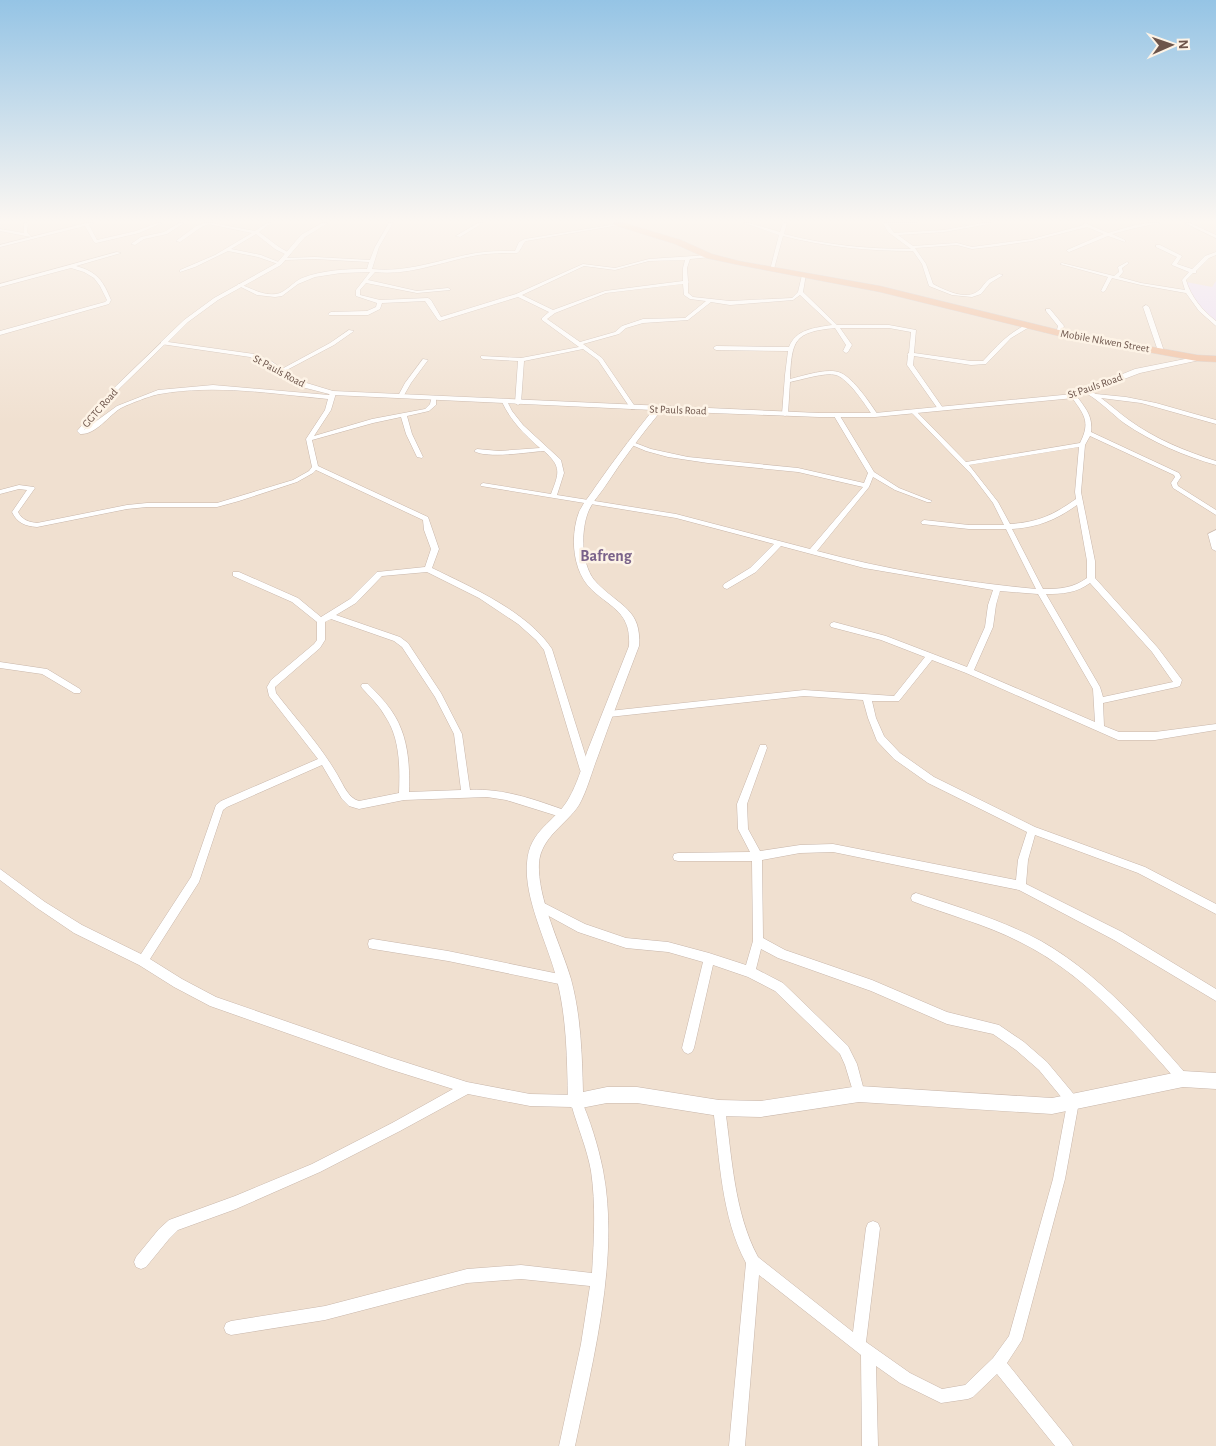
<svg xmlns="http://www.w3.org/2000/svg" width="1216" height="1446" font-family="'Alegreya Sans',sans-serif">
<rect width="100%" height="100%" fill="#f9eee1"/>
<path fill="#f0e0d0" d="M0,223H1216V1446H0Z"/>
<path fill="#ebdef5" d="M1216,281V324L1197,307L1186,282L1212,287Z"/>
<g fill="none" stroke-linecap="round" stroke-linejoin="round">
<defs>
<path id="minor" d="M24,223H28L27,232L31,237L0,231V229L24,233Z
M86,223H94L89,225L97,240L136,231L157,223H162L139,233L96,243L94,242L85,226L0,247V245Z
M179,223H184L167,234L144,239L135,245L131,244L141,237L164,232Z
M205,223H212L255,231L267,223H271L259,232L279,247L291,254L287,255L275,249L256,234L231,249L261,255L281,263V265L258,257L228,251L195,267L180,272V270L215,255L252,233L208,224L200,228L180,242L176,241L196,226Z
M389,223H393L379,247L372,269C408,273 441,259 476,253C489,251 502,251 515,251L519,242L525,239L623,223L625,224L526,241C522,244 521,251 517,253C504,253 491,253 478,255C443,261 410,276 375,272L368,280L417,291L448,288L450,289V290L417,293L366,283L360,290V295L380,300L428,298L431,300L441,317L516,294L583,264L615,268L649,259L709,255L711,256V257L690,259L687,268L688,281L689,282L688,283V293L693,297L730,301L792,298L798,292L802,275L806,274L803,292L837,325H889L916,330L914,353L971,361H983C996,347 1008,333 1026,325L1031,326L1011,338L986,364L971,365L914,356L913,365L943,408L940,410L938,409L907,365L908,355L907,354L909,353L911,332L889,328H840L852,345L848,352L846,353L843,351L846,345L835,328C794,332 792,340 790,379C803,376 828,367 841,373C854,379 870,403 878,415L873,416C866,406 849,379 836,375C825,372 801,380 790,382L788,414L785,416L782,414L785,375L788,351L716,350L713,348L716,346L789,347C796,329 814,328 832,325L800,295L793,300L730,305L711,302L688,320L643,323L626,328L619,334L583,344L602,358L636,408L635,409H631L598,360L583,349L524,361L521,403L518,405L515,403L518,361L483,359L481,358V356L521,358L579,347L542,320V318L549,312L518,297L440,321L438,320L425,301L382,303L380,309L368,315H329L328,314L331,312L367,311L376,307L377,303L356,296V290L370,272L341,273L315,277L298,284L282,296L275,297L257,295L237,285L239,284C251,288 263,296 276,294C285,293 293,282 302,278C323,270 345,269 367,269L369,262L315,259L285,260L283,259L285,258L315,257L370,260L375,247ZM685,260L683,268V281L605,291L553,310L522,295L584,266L615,270L649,261ZM683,284L684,295L690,299L706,301L685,318L643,319L622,326L615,332L580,342L547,319L555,313L606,293Z
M478,223H483L460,237L456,236Z
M744,223H749L780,232L783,223H787L784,234C825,245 868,249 911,249L888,232L883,223H917L915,224H888L894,233L944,230L983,223H991L989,224L944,232L898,235L913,246L957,243L972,247L1032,239L1084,225L1083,224L1085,223L1108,233L1135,225L1149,223H1160L1135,228L1112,234L1125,240V242L1108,236L1069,252L1067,251V250L1104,234L1087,227L1032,241L998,246L972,249L957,245L915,248L926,264L933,284C944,290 967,301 978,291C981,289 983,285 986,282C989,278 995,277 999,274L1003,275L990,283L981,294L972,297L952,295L929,286L922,264L913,251C869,251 826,247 783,236L774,269L770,270L779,235Z
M1185,223H1190L1216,235V238Z
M1156,245H1160L1182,256L1177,264L1192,269L1205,256L1216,252V255L1209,258L1196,271V273H1193L1186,280C1191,297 1202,310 1216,321V326L1199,311L1186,293L1141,285L1112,278L1105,291L1103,292L1101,291L1108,277L1060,264L1062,263L1114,276L1119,272L1118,267L1127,262L1129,263L1122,268L1123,272L1119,277L1141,283L1185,290L1182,280L1189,272L1172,265V264L1177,257L1156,247Z
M117,252L121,253L76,266C98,272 103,281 111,300L109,304L0,335V331L105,302L107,300L100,286L94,278L84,272L71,268L0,287V284Z
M1146,305L1149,307L1164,351L1163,352L1158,351L1143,307Z
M1046,309H1050L1064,326L1061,334L1056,333L1058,326L1046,311Z
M349,330L354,331L334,345L283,372L278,371L330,343Z
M163,341L166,343L165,344L120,388L84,430L117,406L158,390L213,385L329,395L331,392H335L336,393L331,410L314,436L372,419L425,409L430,404L432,396H436V405L429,411L407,416L412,434L423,457L422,458L417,457L406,434L401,417L373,423L312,440L318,466L428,517L439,549L432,568C471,587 528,612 552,649L590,770L588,773L585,774L582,773L580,770L544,650L536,640L518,624L479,598L427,572L382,576L356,603L336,615L400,637L408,643L441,693L462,734L470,790C504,788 536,800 567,811L569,814L567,817L564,818L506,800L487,797L404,800L359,809L349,806L342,799L322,765L227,807L223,810L199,882L150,959L182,979L216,997L389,1057L467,1082L530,1094L576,1095L580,1097C590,1120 598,1145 603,1170C620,1257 593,1360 575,1446H559L581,1344L590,1286L521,1279L467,1283L325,1320L231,1335L226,1333L224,1328L226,1323L231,1321L325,1306L467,1269L521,1265L592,1273C594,1239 596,1205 591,1171C587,1149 578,1128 572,1107L530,1106L468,1094L400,1131L320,1172L236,1209L178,1230L169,1239L146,1267L141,1269L136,1267L134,1262L136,1257L159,1229L169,1220L235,1196L312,1164L392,1123L453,1089L389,1069L210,1006L174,987L139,965L74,933L37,908L0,880V869L45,902L82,925L141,954L191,877L216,805L221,801L318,759L269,696L267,687L271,680L314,644L317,640V622L292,602L233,576V572H239L298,598L321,617L350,599L377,572L425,567L431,549L424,530L423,520L316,470L313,473L297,482L239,501L217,507H147L127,509L37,527C25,526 17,523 12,512L27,490L19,489L0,494V490L19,485L34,487L35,488L18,512C22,520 29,522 37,523L127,505L147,503H217L293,480L309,471L312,467L306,439L325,410L328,399C273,394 216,384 160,394C152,395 129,404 121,408C108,416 96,435 80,434L77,431L116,386ZM331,619L394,641L402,647L435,697L454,734L461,790L409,792C410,763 408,734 391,710C384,700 376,692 368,684H362L361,686L362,688C370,697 379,705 385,716C400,738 400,767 399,793L359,801C348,798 343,784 337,774C320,745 297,720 276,693L275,687L320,648L325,640V622Z
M423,359L428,360L411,383L403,397H399L398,396L405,383Z
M1086,389L1096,394L1126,397L1156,403L1216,420V424L1141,403L1101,398C1111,405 1119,413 1129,420C1155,439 1185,451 1216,461V465C1184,456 1152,442 1124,423C1111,413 1099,400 1084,392L1083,391Z
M1074,394L1076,395C1085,408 1093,415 1091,432L1179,473L1181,477L1177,483L1178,486L1216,510V515L1173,488L1171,483L1175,477L1174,475L1090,436L1085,445L1081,492L1095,561V578L1158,648L1182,680L1180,686L1177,687L1103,703L1104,726L1119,732H1155L1216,724V730L1155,740H1118L966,673L932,660L899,701H872L876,718L884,736L900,753L934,777L1035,827L1145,867L1216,904V914L1138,873L1035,835L1028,860L1026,884L1122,932L1216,989V1001L1114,940L1019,890L833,852L800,853L762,860L763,938L785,950L872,980L947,1012L999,1025L1024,1042L1047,1062L1077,1098L1079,1102L1065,1179L1022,1340L1007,1363L1070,1441L1073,1446H1055L997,1374L973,1397L968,1399L941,1403L900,1383L876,1366L878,1446H862L861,1355L759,1275L745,1446H729L746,1263C721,1216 720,1160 713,1108L715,1104L719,1102L723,1104L725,1108C732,1157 734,1212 758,1257L853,1332L866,1228L868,1223L873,1221L878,1223L880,1228L866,1342L910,1373L942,1389L965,1385L993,1358L1009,1336L1053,1179L1067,1104L1039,1070L1016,1050L993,1034L947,1024L871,991L778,958L761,949L756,969L783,983L848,1046L857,1064L865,1094L863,1098L859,1100L855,1098L845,1065L840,1054L775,991L748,977L713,965L694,1048L692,1052L688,1054L684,1052L682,1048L703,962L668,952L626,948L578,932L536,909L535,906L536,903L540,901L585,924L626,938L668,942L709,953L746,965L753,941L752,861H678L674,860L673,857L674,854L678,853L750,852L738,829L737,804L759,748L760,745H766L767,748L747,804L748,829L760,851L800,845L833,844L1016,880L1018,860L1027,832L928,783L894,759L877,741L868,718L863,700L804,696L609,717L606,716L605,714L606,712L609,711L804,690L894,696L925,657L881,640L831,627L830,625L831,623L834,622L886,636L967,667L985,627L988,605L993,590L864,568L781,546L756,572L727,589L724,588L723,586L724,584L750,568L774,544L676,518L481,486L480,485L483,483L551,494C559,473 562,467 544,451C528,452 487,459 474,451L477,449L499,451L540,448C524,434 511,421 502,402L507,401L512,411L523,425L561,460L564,473L557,495L676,514L810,549L863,487L798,472L708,463L668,457L646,451L627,443L630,441L651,449L688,457L798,468L864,483L868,473L834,416L837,414L840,416L874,472L899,488L932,501L931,502H927L895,490L873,477L869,487L817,551C888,570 962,582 1036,589L1006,529H969L922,524L921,522L924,520L969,525H1004L993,503L971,474L910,411L915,410L966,462L1080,443C1091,421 1084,415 1071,396ZM1079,447L1075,492L1076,499C1053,515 1039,522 1010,524L998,502L969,465ZM1077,505L1087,561V578C1073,588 1060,589 1043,589L1012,529C1039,527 1056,520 1077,505ZM1090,583L1152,652L1173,682L1103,697L1100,687L1046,594C1062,594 1077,593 1090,583ZM1000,591L1038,594L1093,689L1095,722L974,670L993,627L996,605Z
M1216,530V551L1212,549L1208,534Z
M0,662L47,669L80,689L81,691L80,693H74L42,674L0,668Z
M916,893C958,907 1002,920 1041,941C1099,974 1143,1025 1187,1075L1189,1079L1187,1083L1183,1085L1179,1083C1132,1030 1085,974 1020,942C985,924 948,915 912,901L911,898L912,895Z
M373,939L448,951L564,975L568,976L570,980L568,984L564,985L448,961L373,949L369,948L368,944L369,940Z"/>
<path id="tertiary" d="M322,223H328L305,237L281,265L218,300L188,322L168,342L254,354L268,359L300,381L333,391L819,413H875L1073,394L1135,369L1200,356V360L1140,373L1074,398L875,417H819L661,411C641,435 623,459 606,485C601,493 593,501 589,510C580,530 581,568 597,583C619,606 642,609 639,646C625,683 611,719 598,756C592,771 587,791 579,805C566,825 541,837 539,863C537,898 561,945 571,979C581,1016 582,1054 583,1092L607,1087H637L719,1100L761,1101L859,1086L1052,1098L1183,1071L1216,1073V1089L1183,1087L1052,1114L859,1102L761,1117L719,1116L637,1103H607L576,1109L570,1107L568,1101C567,1060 567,1020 557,980C548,944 524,900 527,863C529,829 556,822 569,798C577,784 582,767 587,752C601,717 615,681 629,646C631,613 613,609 592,590C572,571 570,536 579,512C583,503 591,494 596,486C614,460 633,435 653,410L333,395L294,385L262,363L250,357L161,344V342L184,320L214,298L277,263L301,235Z"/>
<path id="trunk" d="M614,223H624L681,240L712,254L739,261L880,286L1059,330L1197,355L1216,356V362L1197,361L1059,336L880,292L739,265L706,258L675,244L614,225Z"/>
</defs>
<use href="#minor" stroke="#c8b6aa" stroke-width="1"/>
<use href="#tertiary" stroke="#c8b6aa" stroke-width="1"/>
<use href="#trunk" stroke="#d6cfcd" stroke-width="1"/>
<use href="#minor" fill="#fff" fill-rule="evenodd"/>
<use href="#tertiary" fill="#fff" fill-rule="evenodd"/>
<use href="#trunk" fill="#f0be9e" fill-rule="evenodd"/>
</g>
<linearGradient id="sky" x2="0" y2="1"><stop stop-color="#95c4e5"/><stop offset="0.52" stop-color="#fcf7f2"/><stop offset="1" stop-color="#fcf7f2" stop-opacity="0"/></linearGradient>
<rect width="1216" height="425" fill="url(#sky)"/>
<g text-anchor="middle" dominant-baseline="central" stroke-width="5" stroke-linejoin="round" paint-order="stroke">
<g font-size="11" fill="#6d554b" stroke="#fdf3e6">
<text transform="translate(1105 341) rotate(10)">Mobile Nkwen Street</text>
<text transform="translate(279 371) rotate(28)">St Pauls Road</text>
<text transform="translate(1095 386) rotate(-19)">St Pauls Road</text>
<text transform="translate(100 408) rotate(-49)">GGTC Road</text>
<text transform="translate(678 410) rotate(2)">St Pauls Road</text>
</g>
<g font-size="16" font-weight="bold" fill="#7a638a" stroke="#fdf3e6">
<text x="606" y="556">Bafreng</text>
</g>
</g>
<g transform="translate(1171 45) rotate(88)" stroke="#fdf3e6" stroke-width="4" paint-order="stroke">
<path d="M0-4L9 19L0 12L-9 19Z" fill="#6d554b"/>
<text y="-8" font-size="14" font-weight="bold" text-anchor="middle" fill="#6d554b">N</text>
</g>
</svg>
